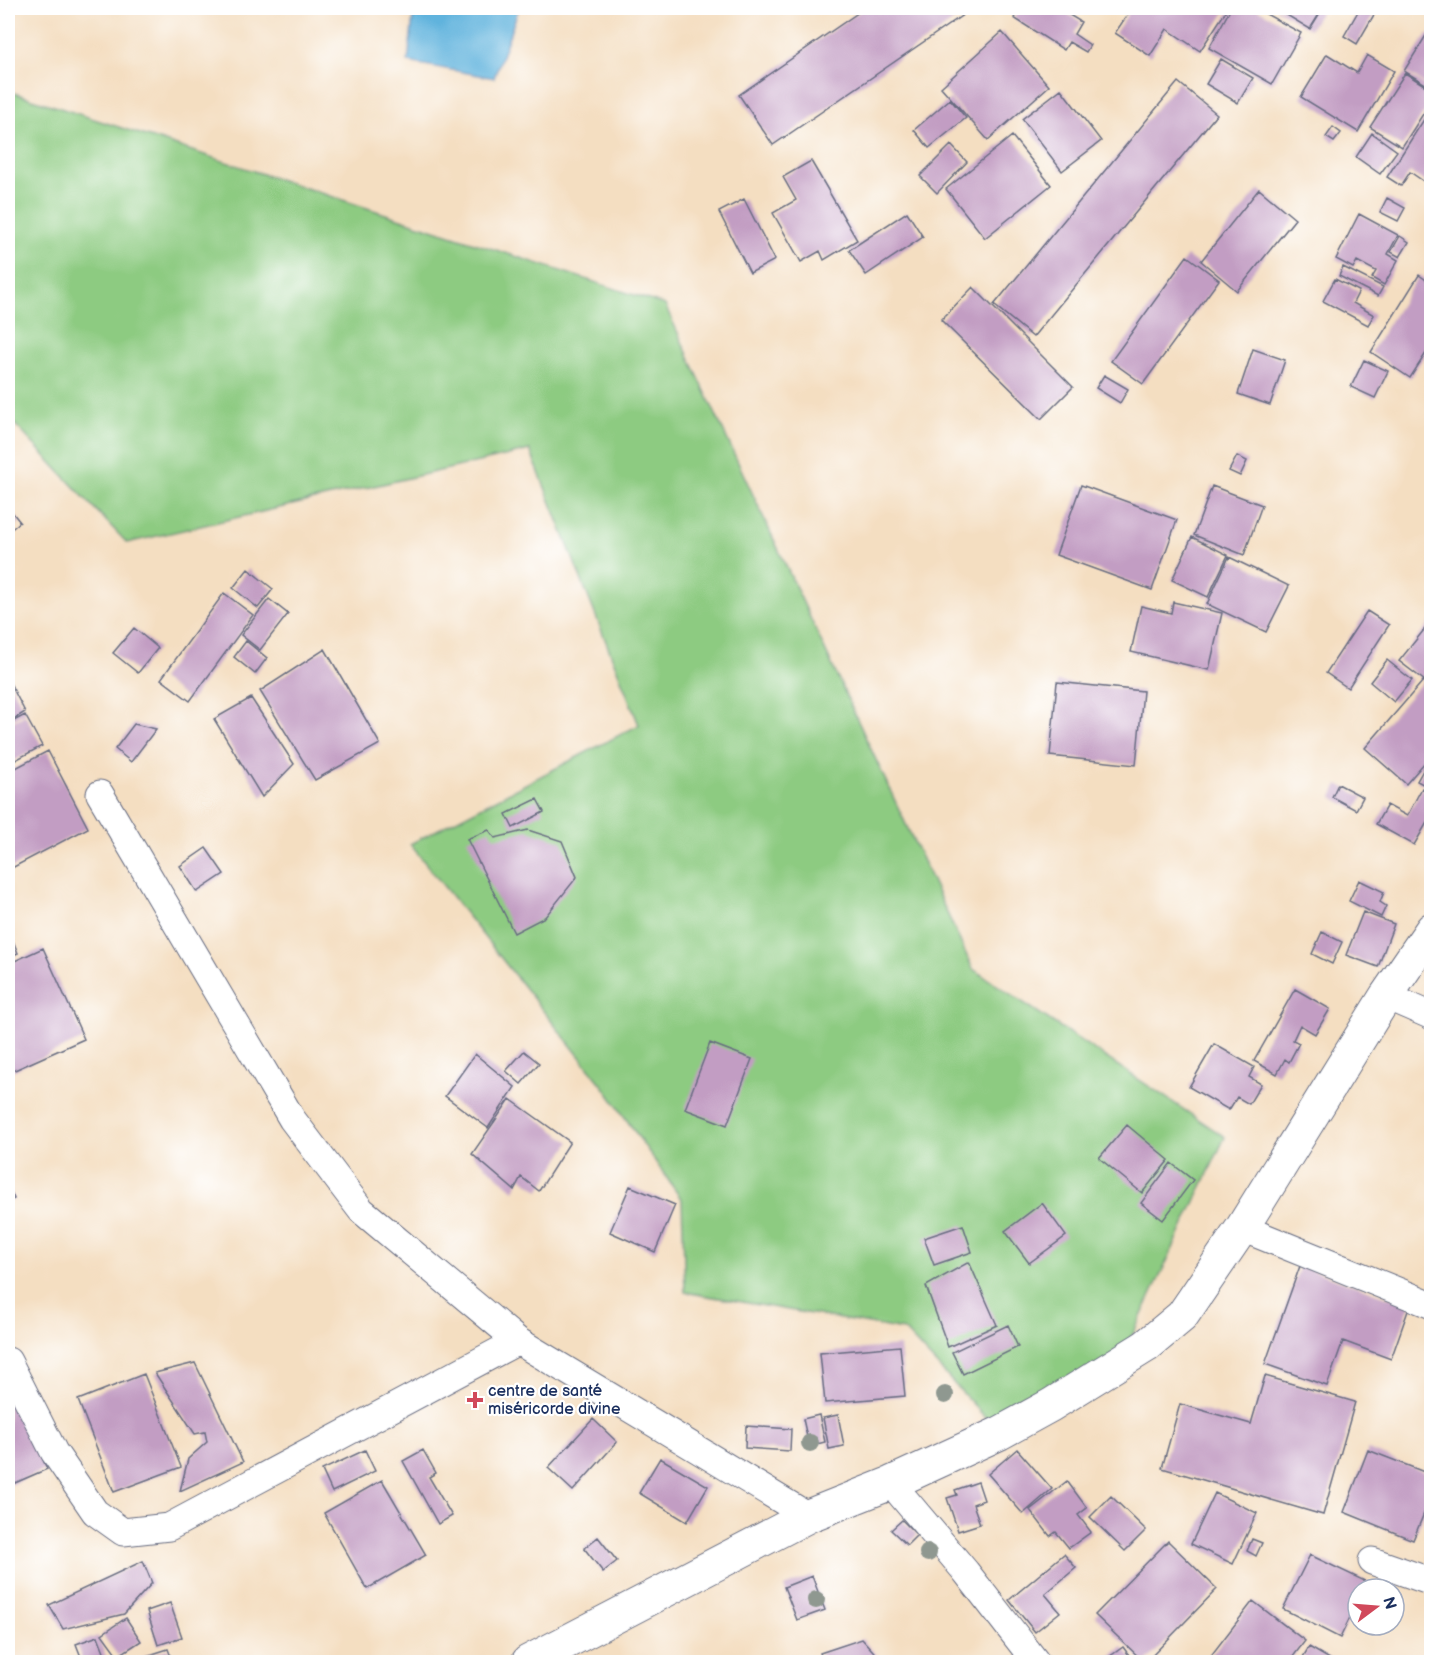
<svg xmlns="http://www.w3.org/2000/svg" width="1439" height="1670" font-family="'Balsamiq Sans',sans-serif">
<rect width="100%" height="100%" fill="#fff"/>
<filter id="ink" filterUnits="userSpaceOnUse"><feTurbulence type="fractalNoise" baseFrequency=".0167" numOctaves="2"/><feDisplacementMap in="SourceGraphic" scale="12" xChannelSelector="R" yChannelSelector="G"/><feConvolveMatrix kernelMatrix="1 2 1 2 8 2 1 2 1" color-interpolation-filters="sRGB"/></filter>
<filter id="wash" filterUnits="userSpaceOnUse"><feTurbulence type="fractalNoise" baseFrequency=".008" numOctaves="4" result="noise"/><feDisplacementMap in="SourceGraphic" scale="24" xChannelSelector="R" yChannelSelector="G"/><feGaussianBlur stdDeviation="1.35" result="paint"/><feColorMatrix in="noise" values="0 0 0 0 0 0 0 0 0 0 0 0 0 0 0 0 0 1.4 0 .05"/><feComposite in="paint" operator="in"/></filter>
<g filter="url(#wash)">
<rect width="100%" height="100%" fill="#f4dec1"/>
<path fill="#8dcb81" stroke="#547d70" stroke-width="1.5" d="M8,91L665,305L973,969L1225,1137L1111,1381L1000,1433L904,1330L685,1292L682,1200L604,1087L410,844L639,725L530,450L127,543L8,417Z"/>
<path fill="#61b3dd" stroke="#3e719e" stroke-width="1.5" d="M414,8H519L494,78L408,62Z"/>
<g id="blocks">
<path fill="#c29dc3" d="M865,8H973L773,145L739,95Z
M1020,8H1058L1081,22L1074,34L1090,45L1086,52L1069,42L1064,50L1014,18Z
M1132,8H1228L1200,51L1167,29L1150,56L1115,33Z
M1231,8H1255L1301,33L1272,84L1209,48Z
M1275,8H1323L1310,29Z
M1360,8H1365L1375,13L1357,44L1344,36Z
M1002,32L1049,86L988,140L941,87Z
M1427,34L1432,36V88L1404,71Z
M1327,54L1357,73L1367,55L1394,71L1358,132L1301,97Z
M1221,59L1253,78L1238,103L1206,84Z
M1405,73L1432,90V100L1402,147L1370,127Z
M1178,82L1217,114L1033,337L994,305Z
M1061,89L1101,141L1062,171L1022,119Z
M950,99L966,118L929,148L914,130Z
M1432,107V187L1410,172L1401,186L1387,177Z
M1333,127L1341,133L1334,142L1326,137Z
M1372,133L1397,151L1380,174L1356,157Z
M1012,136L1051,185L985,238L946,189Z
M951,145L967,162L937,193L920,176Z
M811,161L857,240L824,260L820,251L801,262L773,213L796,200L783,177Z
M1259,189L1295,219L1237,291L1201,261Z
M1387,198L1405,208L1398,221L1380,212Z
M744,199L775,260L750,273L719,212Z
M907,212L923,237L866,275L849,250Z
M1359,214L1398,235L1388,254L1398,260L1384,285L1372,278L1376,271L1357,261L1353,268L1336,259Z
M1400,236L1409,242L1400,257L1391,252Z
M1187,256L1219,280L1143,384L1111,361Z
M1343,267L1383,287L1378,296L1339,276Z
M1419,275L1432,284V344L1410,378L1371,352Z
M1335,279L1359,291L1353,303L1374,315L1368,325L1323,301Z
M973,287L1073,387L1041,419L941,320Z
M1253,349L1285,360L1270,405L1238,394Z
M1364,360L1388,371L1375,398L1351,387Z
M1104,375L1128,389L1120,403L1096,388Z
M1237,456L1247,461L1240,476L1229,471Z
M1081,485L1177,520L1152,590L1056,555Z
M1212,486L1262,505L1244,555L1194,535Z
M8,507L20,522L8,532Z
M1192,537L1228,555L1208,597L1172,580Z
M1229,557L1289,586L1266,632L1207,604Z
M248,569L273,589L258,608L233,588Z
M224,593L253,615L190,701L161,679Z
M269,599L288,614L260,650L241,635Z
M1173,602L1222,613L1209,670L1131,652L1141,606L1171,613Z
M1367,611L1389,625L1348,688L1326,673Z
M1432,620V680L1429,684L1399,661Z
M134,628L158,648L138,673L113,653Z
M246,641L267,658L255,674L234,657Z
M325,649L380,744L315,780L260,691Z
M1387,660L1412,680L1394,702L1370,682Z
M8,679L25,712L14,719L8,706Z
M1423,681L1432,688V754L1406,784L1365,748Z
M1057,682L1143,691L1136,765L1050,756Z
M251,698L294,764L262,797L214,719Z
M25,715L42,746L8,764V724Z
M134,724L156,729L131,762L115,749Z
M48,751L88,828L8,870V772Z
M1427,763L1432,766V789L1417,781Z
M1338,784L1363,797L1356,810L1332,797Z
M1422,788L1432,793V814L1414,845L1376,824L1387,805L1407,816Z
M537,799L544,812L513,828L506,814Z
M489,830L495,838L528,830L562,841L577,877L545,917L514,933L467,839Z
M206,848L224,874L197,892L180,866Z
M1359,880L1384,892L1380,902L1386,906L1381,917L1349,901Z
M1363,912L1394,924L1378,967L1346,955Z
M8,928L18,953L8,957Z
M1322,932L1342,942L1332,964L1312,954Z
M43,948L84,1039L8,1073V964Z
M1295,989L1330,1009L1315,1034L1300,1025L1293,1040L1299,1043L1289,1062L1285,1059L1277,1074L1254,1061Z
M710,1043L752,1059L727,1125L685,1109Z
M1214,1044L1254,1067L1249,1077L1261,1084L1249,1104L1237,1097L1229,1110L1189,1087Z
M524,1051L539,1063L521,1084L506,1071Z
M475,1054L515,1087L488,1128L445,1096Z
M510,1099L570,1142L539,1191L521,1177L514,1190L472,1154Z
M1127,1125L1169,1160L1142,1193L1099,1158Z
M1171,1163L1193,1180L1163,1220L1141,1203Z
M8,1185L14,1199L8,1202Z
M630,1186L675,1205L655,1252L610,1232Z
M1042,1203L1066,1236L1029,1263L1005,1231Z
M963,1225L972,1252L934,1265L924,1238Z
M969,1262L997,1325L948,1347L926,1286Z
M1300,1266L1410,1305L1391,1359L1343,1341L1327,1386L1265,1364Z
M1008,1325L1018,1347L963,1374L952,1352Z
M900,1346L905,1396L825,1403L820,1353Z
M195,1363L243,1462L180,1491L188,1459L207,1442L205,1432L195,1434L155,1373Z
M144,1374L181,1467L114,1492L78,1400Z
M1265,1376L1355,1402L1323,1515L1162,1468L1180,1404L1251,1424Z
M8,1381L47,1469L8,1486Z
M819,1415L825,1442L809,1446L803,1419Z
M838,1415L844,1446L829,1449L823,1418Z
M593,1419L617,1442L573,1491L548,1468Z
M746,1426L791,1429L790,1451L745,1448Z
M1017,1449L1052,1489L1023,1514L988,1474Z
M365,1450L375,1471L332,1492L322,1470Z
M423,1450L436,1473L429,1477L452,1516L438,1524L403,1461Z
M1368,1450L1432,1475V1494L1413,1540L1344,1512Z
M660,1458L708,1486L687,1522L639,1493Z
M382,1480L426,1555L367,1589L324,1513Z
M1067,1481L1087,1508L1078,1515L1091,1532L1069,1548L1056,1532L1050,1536L1030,1510Z
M978,1482L984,1500L973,1504L980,1524L958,1531L947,1498L957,1495L955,1490Z
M1215,1493L1257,1513L1233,1564L1191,1544Z
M1111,1496L1146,1530L1125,1551L1090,1517Z
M902,1520L917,1535L907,1545L891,1530Z
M598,1537L617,1561L603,1572L584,1548Z
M1252,1539L1262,1543L1256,1556L1247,1551Z
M1168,1541L1217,1589L1146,1662H1144L1095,1615Z
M1064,1554L1076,1568L1045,1594L1060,1612L1035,1632L1009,1600Z
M1310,1555L1367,1582L1364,1589H1358V1601L1340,1638L1283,1609Z
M143,1561L152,1583L124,1614L63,1629L49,1605Z
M812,1576L825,1610L797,1620L784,1587Z
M1253,1601L1305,1641L1289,1662H1214L1209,1658Z
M170,1603L182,1637L158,1645L147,1611Z
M126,1618L141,1641L118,1656L102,1634Z
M98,1636L108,1662H83L76,1644Z
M862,1639L883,1662H823L820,1653Z
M1123,1647L1134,1662H1102Z
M1309,1647L1335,1662H1300Z
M168,1649L173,1662H144L143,1657Z"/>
</g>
</g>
<g filter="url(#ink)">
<use href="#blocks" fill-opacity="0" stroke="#676c81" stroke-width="1.5"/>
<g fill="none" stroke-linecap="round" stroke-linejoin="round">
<defs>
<path id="minor" d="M100,794L292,1119L361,1210L518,1341L808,1516
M1386,996L1432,1016
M1242,1228L1432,1305
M8,1361L54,1452L95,1512L123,1532L169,1527L518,1341
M891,1483L966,1572L1036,1662
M1372,1561L1432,1582"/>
<path id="tertiary" d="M528,1662L808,1516L891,1483L1000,1433L1051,1405L1146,1346L1182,1316L1242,1228L1386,996L1432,929"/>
</defs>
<use href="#minor" stroke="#676c81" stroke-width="29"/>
<use href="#tertiary" stroke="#676c81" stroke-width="35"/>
<use href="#minor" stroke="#fff" stroke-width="27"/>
<use href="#tertiary" stroke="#fff" stroke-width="33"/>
</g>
<g fill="#8f9890">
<circle cx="945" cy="1395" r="9"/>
<circle cx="810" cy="1443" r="9"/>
<circle cx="928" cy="1553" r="9"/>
<circle cx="816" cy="1600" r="9"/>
</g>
</g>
<path fill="#d1495b" stroke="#fff" stroke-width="2" d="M472 1391h6v6h6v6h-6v6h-6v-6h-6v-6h6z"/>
<g text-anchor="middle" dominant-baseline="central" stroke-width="4.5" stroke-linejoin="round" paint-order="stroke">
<g font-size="16" fill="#1b2f5e" stroke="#fff" text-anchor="start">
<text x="488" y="1391">centre de santé<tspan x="488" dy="18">miséricorde divine</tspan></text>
</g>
</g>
<rect width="1439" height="1670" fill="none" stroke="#fff" stroke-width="30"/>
<g transform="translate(1376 1607) rotate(74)"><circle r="28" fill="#ffffff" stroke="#a4acbf" stroke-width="1.5"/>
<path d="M0-4.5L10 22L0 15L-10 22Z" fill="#d1495b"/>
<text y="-9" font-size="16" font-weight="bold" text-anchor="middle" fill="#1b2f5e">N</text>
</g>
</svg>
